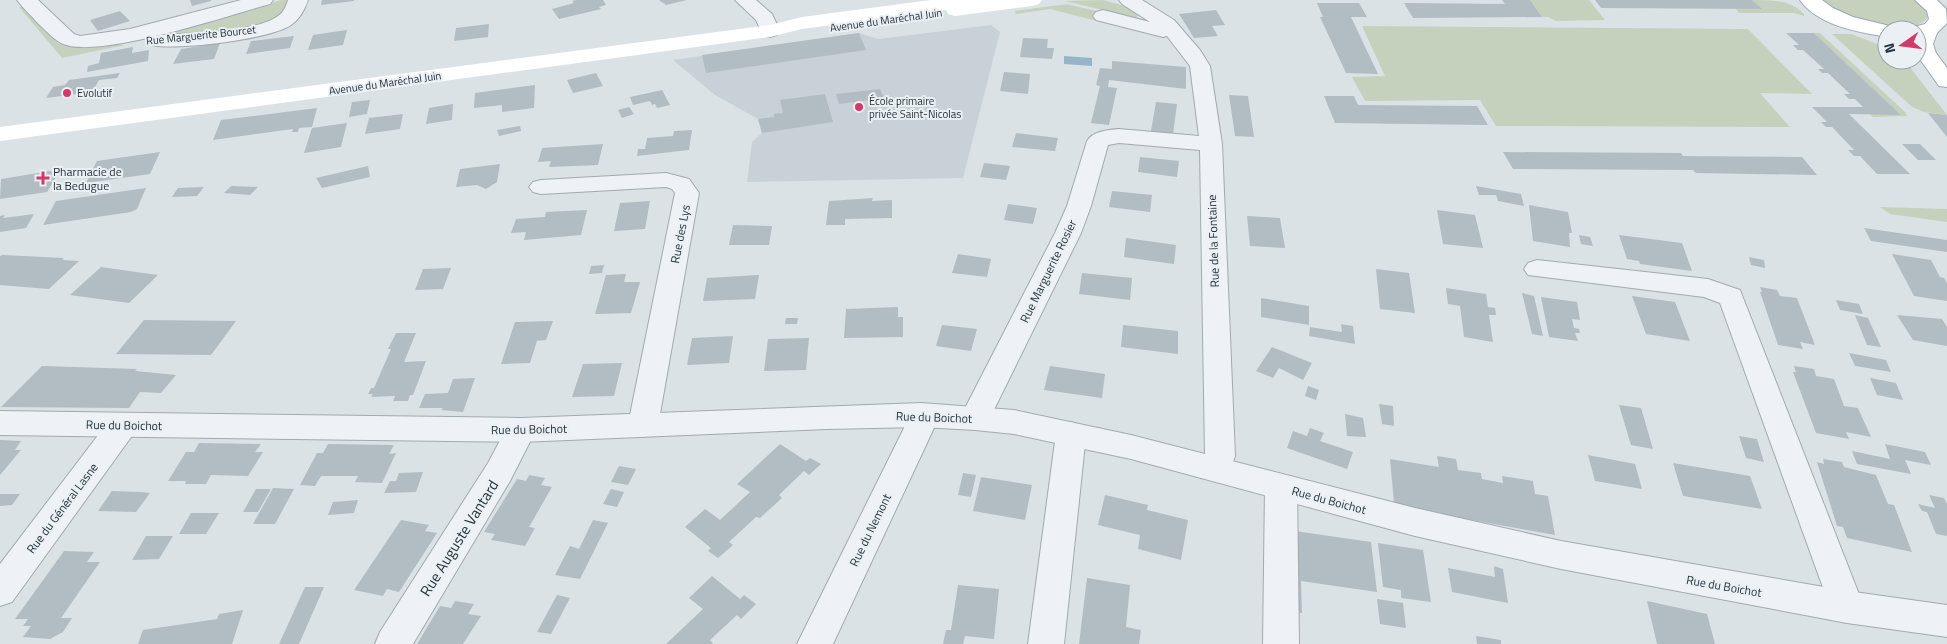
<svg xmlns="http://www.w3.org/2000/svg" width="1947" height="644" font-family="'Titillium Web',sans-serif">
<rect width="100%" height="100%" fill="#dbe2e6"/>
<path fill="#c9d1d8" d="M991,25L1000,32L963,178L747,182L752,142L762,133L758,119L715,95L673,60L859,33L878,39Z"/>
<path fill="#c5d1bc" d="M282,0H293L290,10L263,26L168,38L136,39Z
M1103,0L1132,8L1141,12L1136,18L1065,1Z
M1530,0H1589L1605,20L1556,21L1548,17H1542Z
M1752,0C1772,0 1791,0 1804,14V16L1794,13H1739L1736,9H1761Z
M1819,0H1916L1925,9L1928,17C1915,37 1860,23 1843,15C1835,11 1827,5 1819,0Z
M1067,4L1104,13L1097,21L1050,9L1016,14L1015,11Z
M23,6L58,43C79,53 102,44 125,45L62,58L19,7Z
M1362,26L1748,29L1812,94L1760,93L1790,127L1496,126L1480,100L1365,101L1352,77L1385,76Z
M1814,33H1820L1906,113L1907,116L1873,117L1870,114H1900Z
M1832,34H1851L1887,48V60H1903L1909,66L1947,115L1924,112L1912,107Z
M1880,207L1947,209V222L1890,214Z"/>
<path fill="#94b6c8" d="M1064,56L1092,58V66L1064,64Z"/>
<path fill="#b2bcc3" d="M190,0H211V1L192,6Z
M322,0H354V1L321,5Z
M576,0H603L606,5L599,7L601,9L559,19L552,9L574,3L572,1Z
M659,0H687L666,5Z
M1502,0H1530L1542,17L1413,18L1404,3L1505,4Z
M1595,0H1752L1762,9L1601,8Z
M1317,3H1359L1367,17H1351L1378,74L1346,73L1320,17H1323Z
M1216,10L1225,25L1212,26L1218,36L1194,38L1179,14Z
M120,11L130,21L98,31L90,20Z
M489,24L488,37L454,41L456,28Z
M347,30L343,45L308,50L313,35Z
M859,33L866,50L706,73L702,55Z
M1786,33H1814L1901,115L1849,114L1910,174H1877L1860,156H1854L1848,150H1854L1832,127H1826L1821,122H1827L1812,107H1863L1855,99H1849L1844,94H1850L1828,73H1822L1818,69H1824L1803,50H1798L1793,45H1799Z
M294,36L290,48L246,54L251,41Z
M1023,38L1048,39L1047,48H1054L1052,59L1020,57Z
M220,43L214,59L173,64L181,49Z
M133,47L132,53L149,50L148,61L87,72L88,66L99,63L101,53Z
M1112,61L1186,67V89L1109,80L1108,87L1117,88L1109,125L1091,123L1100,86L1096,85L1100,68L1112,69Z
M1004,72L1030,74L1028,94L1000,91Z
M120,73L117,78L99,80L92,92L46,98L53,87L65,85L69,80Z
M596,73L603,86L573,93L567,80Z
M535,85L534,108L502,112V105L474,108L475,93Z
M880,89L884,98L839,104L836,94Z
M662,90L670,105L657,108L655,104L652,105L650,101L633,105L630,97Z
M825,94L833,122L762,133L758,119L774,117V114L783,113L780,100Z
M1229,95L1248,96L1254,137L1235,136Z
M1324,96H1354L1358,105L1477,106L1488,125L1335,123Z
M370,100L367,114L349,117L352,102Z
M1156,102L1177,104L1173,134L1151,131Z
M453,104L452,120L426,124L429,108Z
M629,107L634,114L622,118L618,110Z
M317,108L312,127L299,128L298,132H292L293,129L213,140L221,120Z
M1928,113L1947,115V137Z
M403,114L400,129L365,134L369,118Z
M347,123L341,147L304,153L312,128Z
M520,126L521,131L499,136L497,130Z
M692,130L689,150L637,156L638,149H645L647,138L673,136L674,131Z
M1016,133L1058,138L1055,151L1012,147Z
M603,144L598,165L549,167L551,161L538,162L542,148Z
M1902,144H1920L1936,160H1918Z
M160,152L150,174L86,183L97,161Z
M1503,152L1681,153L1683,156L1802,157L1817,175L1696,173L1693,170L1513,169Z
M1140,157L1179,161L1177,177L1138,172Z
M984,163L1010,166L1006,180L980,177Z
M500,164L497,182L486,189L477,185L456,187L460,169Z
M368,166L370,177L322,188L316,178Z
M50,171L57,175L47,192L0,199L1,179Z
M231,186L258,187L250,195L224,193Z
M1476,186L1521,194L1524,206L1498,201L1496,195H1479Z
M204,187L197,196L172,197L178,188Z
M146,188L137,209L131,212L43,225L56,201Z
M1112,191L1152,195L1150,212L1109,207Z
M873,198L872,201L892,200V218L845,219V225H826L829,201Z
M650,201L645,229L614,231L620,203Z
M1008,204L1037,208L1033,224L1004,220Z
M1529,205L1568,212L1572,233H1569L1570,247L1533,241Z
M587,210L581,235L524,240L526,232L511,233L516,219L545,217L546,212Z
M1437,210L1475,215L1483,248L1443,244Z
M34,214L26,228L0,232V216L5,215L3,218Z
M1247,216L1280,218L1285,248L1250,246Z
M733,225L772,226L769,245H729Z
M1864,228L1947,240V252L1871,241Z
M1579,235L1590,237L1593,246L1581,244Z
M1619,235L1682,243L1692,271L1640,264L1639,261L1627,259Z
M1126,238L1176,245L1174,264L1124,257Z
M958,254L991,259L987,277L952,273Z
M1892,254L1931,260L1940,277L1944,278L1947,283V301L1914,296Z
M2,255L64,258L62,260L79,261L49,289L0,285V256Z
M1749,257L1764,260L1765,268L1751,265Z
M604,265L602,273L589,274L591,266Z
M101,267L129,271L158,275L129,303L70,295Z
M451,268L443,289L415,290L423,269Z
M1376,269L1409,273L1415,313L1380,309Z
M1082,273L1132,278L1130,300L1079,294Z
M626,274L624,282H640L631,313L595,314L606,275Z
M759,275L755,299L703,301L707,278Z
M1760,287L1777,290L1780,296L1797,298L1815,345L1800,342L1803,349L1778,345L1760,292H1762Z
M1446,288L1486,294L1488,307L1495,308L1496,315H1489L1493,342L1464,337L1460,306L1448,304Z
M1522,293L1534,296L1543,336L1532,334Z
M1632,296L1675,302L1690,341L1646,334Z
M1541,297L1577,302L1580,320L1572,319L1574,328L1579,329L1580,333H1575L1578,341L1549,337Z
M1261,298L1309,306V325L1261,317Z
M1836,300L1859,304L1863,314L1840,310Z
M898,307V317H903V337L844,338L846,309Z
M1855,315L1868,318L1881,347L1867,345Z
M1897,315L1942,319L1947,327V346L1913,340Z
M786,318H798L797,324H785Z
M144,320L236,321L211,355L116,354Z
M553,321L546,340L537,341L530,363L501,364L515,322Z
M1341,324L1353,326L1355,344L1309,336L1310,327L1342,332Z
M942,325L977,329L971,351L936,346Z
M1123,325L1178,331V354L1121,347Z
M396,333H416L404,362L426,361L413,395H410L408,401H393L395,396L371,397L373,394H368L371,388H374L391,349H388Z
M733,336L729,363L687,365L692,338Z
M809,338L806,370L764,371L768,339Z
M1272,347L1312,363L1303,380L1279,368L1273,378L1256,371Z
M1849,353L1886,360L1891,372L1855,366Z
M622,363L614,396L572,397L583,364Z
M42,366L137,369L135,371L176,375L161,393L140,392L129,408L1,407Z
M1050,366L1105,374L1102,398L1044,390Z
M1794,366L1814,369L1816,376L1834,379L1844,406L1858,408L1871,437L1846,432L1849,439L1816,433L1793,372H1796Z
M475,378L463,412L441,410L443,408H419L425,394L448,393L453,379Z
M1870,378L1896,383L1903,400L1877,395Z
M1308,386L1319,390L1316,400L1305,396Z
M1379,404L1393,406L1394,426L1382,424Z
M1619,405L1641,408L1653,449L1631,445Z
M1345,414L1363,418L1366,437L1347,436Z
M1310,428L1324,433L1320,441L1353,452L1347,469L1287,448L1293,431L1307,436Z
M1739,436L1757,439L1764,462L1746,458Z
M0,440L21,441L15,450H21L0,475Z
M199,443L261,444L255,452H263L248,476L211,475L206,484H185L186,481H168L186,452H194Z
M328,444L394,445L389,454L396,453L382,483L355,482L358,476H321L315,486L300,485L317,453H323Z
M780,444L806,461L810,458L821,464L809,475L804,471L779,495L782,498L760,518L756,517L729,542L733,545L718,558L708,551L711,548L685,527L705,509L720,520L750,492L737,484Z
M1885,444L1925,452L1931,465L1905,460L1911,474L1857,464L1852,451L1890,459Z
M1588,455L1635,464L1642,489L1595,481Z
M1437,456L1456,459L1458,470L1481,473L1482,479L1503,483L1502,476L1533,481L1535,494L1548,496L1555,535L1466,519L1394,503L1390,459L1439,467Z
M1823,459L1842,462L1844,467L1876,475L1888,504L1894,505L1912,552L1847,538L1843,527L1837,526L1817,462L1824,464Z
M1673,463L1750,476L1762,509L1683,496Z
M619,466L636,469L628,485L611,482Z
M423,472L416,492L384,493L390,481H396L399,473Z
M963,473L976,475L971,497L958,495Z
M529,475L545,478L541,485L552,487L529,527L535,528L525,546L491,540L495,534L484,532L517,479L526,481Z
M981,477L1032,485L1025,520L973,511Z
M273,488L294,489L275,524H253Z
M256,489H271L258,512H243Z
M611,489L624,492L617,507L603,504Z
M112,491L141,492L150,493L136,512L98,511Z
M0,494H20L12,505L0,506Z
M1105,495L1148,505L1147,510L1188,520L1181,560L1138,549L1140,535L1098,525Z
M1929,495L1944,498L1947,504V536L1936,534L1927,512L1922,511L1918,504L1935,508Z
M358,500L354,513L328,515L333,502Z
M191,513H219L206,534H179Z
M401,520L429,525L425,531L437,533L399,592L387,589L383,596L354,590Z
M593,520L608,523L580,579L555,575L570,546L579,549Z
M1288,530L1371,542L1377,592L1301,581L1302,613H1297Z
M146,536H173L159,559L132,560Z
M1378,543L1423,550L1431,602L1401,598V590L1383,587Z
M64,551L94,552L87,562H100L61,618H72L63,632L50,639L23,637L31,626H23L28,619H15Z
M1494,566L1503,569L1508,603L1452,592L1448,568L1495,577Z
M712,576L740,599L744,595L756,604L741,619L737,615L710,640L713,644H666L703,609L689,598Z
M1087,578L1130,585L1126,627L1141,630L1139,644H1079Z
M958,585L999,589L994,639L965,636L963,644H943L946,630H951Z
M305,587H324L299,644H279Z
M557,595L570,598L551,634L537,632Z
M1377,599L1403,603L1406,628L1380,624Z
M455,601L474,604L468,614L481,616L463,644H417L440,606L451,608Z
M1647,601L1707,614L1715,644H1657Z
M243,610L232,644H138L143,630L217,619L219,614Z
M1476,636L1501,640V644H1477Z"/>
<g fill="none" stroke-linecap="round" stroke-linejoin="round">
<defs>
<path id="minor" d="M17,0H38L74,34L80,36L130,29L241,0H273L270,4C229,15 95,61 61,43C53,40 23,8 17,0Z
M288,0H308C305,9 299,20 291,25C271,39 176,51 152,45L149,41L152,37L159,35C186,34 257,32 278,16C284,12 286,6 288,0Z
M735,0H756L772,14L780,31L777,35L770,37L763,35L756,20Z
M1119,0H1142L1174,20L1200,50L1210,66L1222,144L1235,456L1228,477L1217,481L1206,477L1201,468L1205,456L1200,150L1119,143L1108,145L1091,206L1081,233L986,426L975,430L964,426L960,418L1055,233L1067,206L1087,141C1093,131 1108,130 1119,129L1199,136L1190,66L1167,36L1163,37L1096,20L1093,16L1096,12L1103,10L1150,22L1122,4Z
M666,173L689,179L699,193L658,425L654,433L643,437L632,433L628,425L675,193L672,189L666,187L541,194L533,192L529,187L533,182L541,180Z
M1537,260L1708,279L1740,290L1864,607L1859,618L1847,623L1835,618L1830,607L1720,303L1704,297L1528,275L1524,269L1528,263Z
M921,403L932,407L936,415L934,428L833,644H797L904,428L906,415L910,407Z
M123,413L134,417L138,425L134,433L12,602L0,606V564L112,417Z
M521,418L532,422L536,430L510,481L413,644H375L380,632L488,463L510,422Z
M1071,422L1082,426L1086,434L1064,644H1028L1056,434L1060,426Z
M1281,474L1292,478L1297,487L1299,644H1263L1265,487L1270,478Z"/>
<path id="tertiary" d="M921,403L1014,410L1131,435L1415,508L1561,541L1847,591L1947,605V637L1847,623L1561,569L1415,536L1131,459L1014,434L975,430L921,427L827,429L521,442L0,435V411L521,418Z"/>
<path id="primary" d="M1800,0H1822L1833,8L1853,17L1894,27L1896,30H1887V37C1859,32 1818,26 1800,0Z
M1915,0H1937L1946,9L1947,23L1937,33L1933,44L1936,53L1947,68V87L1939,86L1917,55V30H1908L1910,28L1925,24L1929,19L1927,11Z"/>
</defs>
<use href="#minor" stroke="#a1aab0" stroke-width="2"/>
<use href="#tertiary" stroke="#a1aab0" stroke-width="2"/>
<use href="#primary" stroke="#9aa8b2" stroke-width="2"/>
<use href="#minor" fill="#eef1f5" fill-rule="evenodd"/>
<use href="#tertiary" fill="#eef1f5" fill-rule="evenodd"/>
<path fill="#fff" fill-rule="evenodd" d="M931,0H1042L1039,4L1032,6L955,16L948,14L946,10L802,29L770,37L0,141V127L770,25L802,17Z"/>
<use href="#primary" fill="#fff" fill-rule="evenodd"/>
</g>
<g fill="#d23a6a" stroke="#ebf0f4" stroke-width="2">
<circle cx="67" cy="93" r="5"/>
<circle cx="859" cy="107" r="5"/>
<path d="M40.5 170.5h5v5h5v5h-5v5h-5v-5h-5v-5h5z"/>
</g>
<g text-anchor="middle" dominant-baseline="central" stroke-width="4" stroke-linejoin="round" paint-order="stroke">
<g font-size="11" fill="#25323d" stroke="#ebf0f4">
<text transform="translate(886 20) rotate(-8)">Avenue du Maréchal Juin</text>
<text transform="translate(201 35) rotate(-6)">Rue Marguerite Bourcet</text>
<text transform="translate(385 83) rotate(-8)">Avenue du Maréchal Juin</text>
</g>
<g font-size="11" fill="#25323d" stroke="#ebf0f4" text-anchor="start">
<text x="77" y="93">Evolutif</text>
<text x="869" y="101">École primaire<tspan x="869" dy="13">privée Saint-Nicolas</tspan></text>
</g>
<g font-size="12" fill="#25323d" stroke="#ebf0f4" text-anchor="start">
<text x="53" y="171">Pharmacie de<tspan x="53" dy="14">la Bedugue</tspan></text>
</g>
<g font-size="12" fill="#25323d" stroke="#ebf0f4">
<text transform="translate(680 234) rotate(-79)">Rue des Lys</text>
<text transform="translate(1213 241) rotate(-92)">Rue de la Fontaine</text>
<text transform="translate(1048 271) rotate(-64)">Rue Marguerite Rosier</text>
<text transform="translate(934 417) rotate(2)">Rue du Boichot</text>
<text transform="translate(124 425) rotate(1)">Rue du Boichot</text>
<text transform="translate(529 429) rotate(-1)">Rue du Boichot</text>
<text transform="translate(1329 500) rotate(15)">Rue du Boichot</text>
<text transform="translate(62 508) rotate(-53)">Rue du Général Lasne</text>
<text transform="translate(870 530) rotate(-64)">Rue du Nemont</text>
<text transform="translate(1724 586) rotate(10)">Rue du Boichot</text>
</g>
<g font-size="15" fill="#25323d" stroke="#ebf0f4">
<text transform="translate(459 538) rotate(-58)">Rue Auguste Vantard</text>
</g>
</g>
<g transform="translate(1902 45) rotate(256)"><circle r="24" fill="#ebf0f4" stroke="#9ca4ab"/>
<path d="M0-4L9 19L0 12L-9 19Z" fill="#d23a6a"/>
<text y="-8" font-size="14" font-weight="bold" text-anchor="middle" fill="#25323d">N</text>
</g>
</svg>
